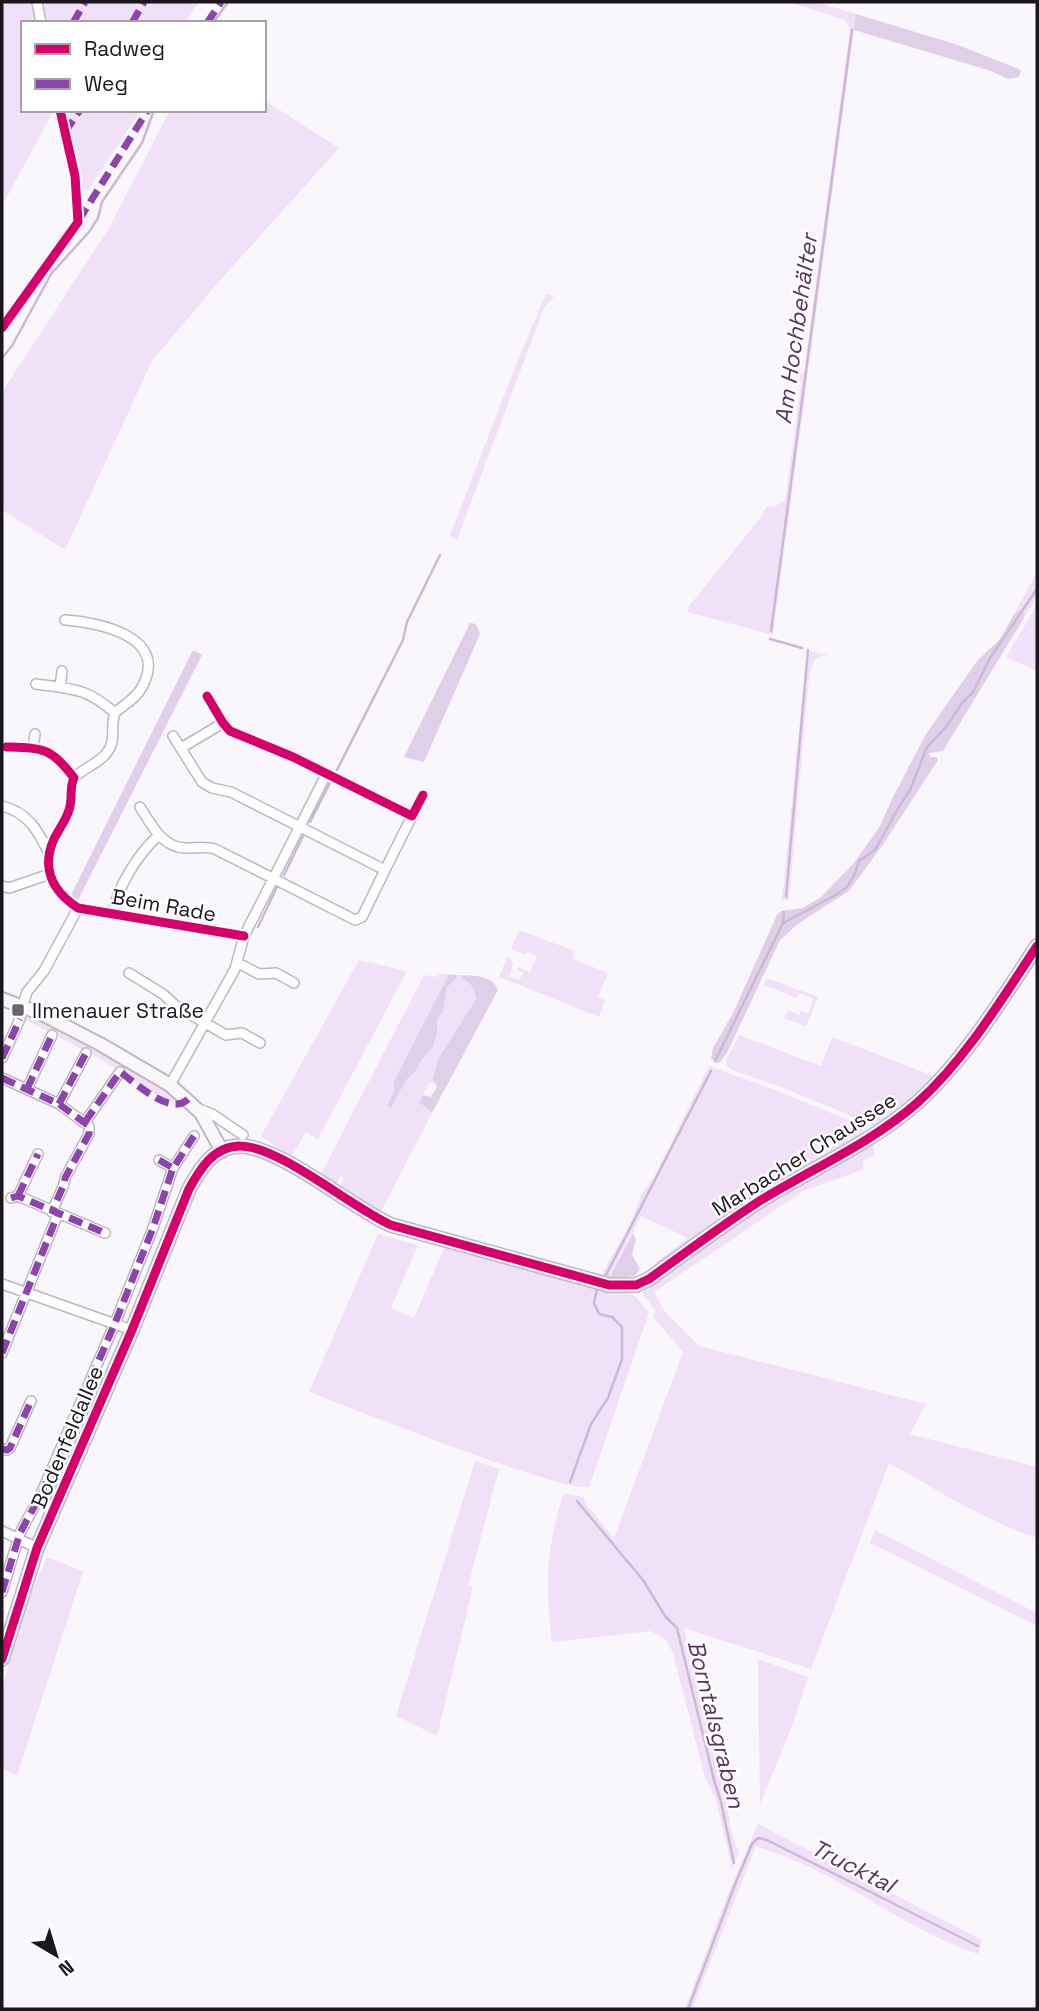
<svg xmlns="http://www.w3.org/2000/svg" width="1039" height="2011" font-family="'Space Grotesk',sans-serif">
<rect width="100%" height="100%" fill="#faf7fc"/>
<path fill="#f0e1f8" d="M2,2H33L37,23H23V110H54L2,206Z
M42,2H199L184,23H46Z
M789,2H817L856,14L773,635L688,612L689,606L761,517L766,507L775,506L785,501L801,385L800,376L795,371L804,373L850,28L845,20Z
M264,100L339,148L216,285L152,361L65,550L2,510V392L109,228L170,110H264Z
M64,110H141L87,192L82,188Z
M546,294L554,297L544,308L458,537L459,540L450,536C481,455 511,374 546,294Z
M1037,572V596L1024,618V613L1013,616Z
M1037,605V671L1006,657Z
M807,651L829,655C813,656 812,663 809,677L789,899L782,901Z
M519,930L575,951L573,959L608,973L598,997L605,1000L599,1017L499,977L507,957L512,960L513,964L509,976L519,980L524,973L517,970L518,967L530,972L537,956L527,952L526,955L511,949Z
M359,960L407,971L318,1139L306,1132L291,1157L261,1136Z
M439,974H449L394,1081V1090L387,1106L391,1107L406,1080L416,1071L420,1062L433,1047L437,1034V1019L443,1012L447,987L456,979V975H462V979C472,983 474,989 476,999L438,1059L433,1079L435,1083H429L419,1102L432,1113L379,1215L339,1189L344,1178L340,1176L335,1186L320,1176L424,975L436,977Z
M767,978L818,997L806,1026L784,1018L788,1010L799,1015L801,1011L808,1014L813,998L800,993L797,998L764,985Z
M22,1011L62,1029L180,1097L181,1103L166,1101L97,1057L20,1017Z
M739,1035L821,1066L832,1037L934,1076C917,1096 898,1112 875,1126L779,1086L732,1070L727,1066L726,1061Z
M709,1066L778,1091L860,1125V1129L867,1130L853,1139L852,1142L651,1271L656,1262L688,1238L641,1216L609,1279L600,1277L630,1224L642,1193L654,1177Z
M872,1141L875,1155L863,1161V1170L805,1190L654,1292L666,1313L699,1346L926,1404L910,1434L1037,1467V1538C984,1520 937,1490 889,1463L811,1669L684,1628L717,1771L725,1794L732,1835L739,1853L732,1869L716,1799L705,1778L673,1653L666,1640L651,1631L552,1642C545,1589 546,1547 563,1496L567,1494L583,1497L586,1504L614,1538L683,1352L653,1317L655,1311L642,1292L643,1288L731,1225Z
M378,1234L418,1245L391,1308L414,1318L444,1248L582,1284L610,1293H628L635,1296L649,1313L589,1487C567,1494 346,1406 309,1392Z
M475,1461L499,1469L468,1586L473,1587L437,1736L396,1716Z
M875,1530L1037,1613V1626L870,1543Z
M47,1557L83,1571L17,1776L2,1768V1687L29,1597Z
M758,1659L808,1677L792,1726L760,1804Z
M758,1824L982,1940L978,1954C913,1933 859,1888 796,1861C783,1855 769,1851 756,1846L692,2009H685L727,1896Z"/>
<path fill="#e0cfe9" d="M856,14L958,45L1021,70L1019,77L1008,79L991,71L854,30Z
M1019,610L1024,613V618L943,751L929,753L930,757H936L938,760L884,843L849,891L799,923L780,940L727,1053L719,1063H716L711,1058L713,1048L733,1013L777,915L781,911L803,908L821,897L854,863L880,826L892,799L926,734L977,661L1000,639L1013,616Z
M470,623L476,624L480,634L424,762L404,757Z
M193,650L202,655L78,900L71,895Z
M449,974L456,975V979L447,987L443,1012L437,1019V1034L433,1047L420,1062L416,1071L406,1080L391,1108L387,1106L394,1090V1081Z
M462,975C476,976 492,975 498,990L432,1113L419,1102L423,1095L431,1097L437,1087L433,1079L438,1059L476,999C474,989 472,983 462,979Z
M633,1233L636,1240L632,1254L640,1269L635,1276L609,1279Z"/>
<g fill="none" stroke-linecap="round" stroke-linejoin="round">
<path stroke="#ccb8d6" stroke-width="2.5" d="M213,23L228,2
M2,358L12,346L51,274L89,232L98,218L102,202L142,143L154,110
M771,631L852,30
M770,639L802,648
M337,770L403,640L407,622L440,555
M310,822L330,783
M284,875L303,836
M786,897L808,650
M783,922L784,912
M258,927L277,887
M715,1061L783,923L834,896L847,887L854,876L859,861L875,850L900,805L910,790L927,747L946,727L963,702L973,692L990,658L1037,589
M606,1275L711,1071
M570,1482L591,1424L608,1398L622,1359V1327L612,1317L599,1314L594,1303L597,1289
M577,1501L643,1580L665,1616L677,1628L714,1780L721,1802L734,1863
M688,2009L736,1882L752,1844L758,1838L767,1840L978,1946"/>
<defs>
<path id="street" d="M37,2L41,23
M2,328L78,222L75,176L60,110
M65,620C99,622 170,637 142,687C136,699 124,704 115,713
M36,684C73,689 87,688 115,713C111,723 114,732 112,742C107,762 86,765 74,778
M60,687L62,671
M207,696L223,723L230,731L293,757L412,816L423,795
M173,736L202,782L212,788L231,792L385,870L412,816
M6,747C42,748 51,747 74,778C69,788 73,799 69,810C66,820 59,829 54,839C41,868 52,891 78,908L244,936
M33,748L35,734
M181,748L223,723
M2,806C28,812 39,832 49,854
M140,807C151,824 162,848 186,848C196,848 205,846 215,849L355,920L362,917L385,870
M2,886L9,888L50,874
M113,914C117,887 138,854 158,836
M238,963L259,974L276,973L294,983
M129,973L163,994L176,1006L226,1035L242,1033L260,1043
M22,1007L27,992L44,971L78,908
M2,1058L20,1019
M2,1078L59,1104L89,1126V1134L65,1178L64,1184L52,1212
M170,1085L235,969L244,936L327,773
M27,1089L52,1035
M59,1104L86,1053
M199,1109L212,1114L243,1135
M85,1122L120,1072
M159,1160L173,1168
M18,1196L38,1154
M11,1198L18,1196L105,1233
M2,1284L132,1330
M2,1353L58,1214
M2,1449L7,1450L10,1448L31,1401
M2,1531L37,1548
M2,1592L20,1533L41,1494L115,1323L153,1228L173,1168L194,1136"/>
<path id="secondary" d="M2,999L42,1014L100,1044L170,1085L201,1113L222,1151
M2,1659L37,1548L132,1330L189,1189C200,1169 213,1147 239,1146C278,1145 351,1207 391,1225L609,1285H636L649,1279C685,1253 721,1226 758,1202C811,1169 870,1144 917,1103C965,1060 1002,999 1037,946"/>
</defs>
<use href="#street" stroke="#bcb8bf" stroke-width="12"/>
<use href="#secondary" stroke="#bcb8bf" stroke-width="16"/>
<use href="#street" stroke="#fefeff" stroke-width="9"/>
<use href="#secondary" stroke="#faf7fb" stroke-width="12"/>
<path stroke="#8e44ad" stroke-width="7" stroke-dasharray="14 7" stroke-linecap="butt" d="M73,23L85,2
M132,23L144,2
M207,23L221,2
M65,132L80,110
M79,220L148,110
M2,1058L20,1019
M2,1078L59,1104L89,1126V1134L65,1178L64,1184L52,1212
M27,1089L52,1035
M59,1104L86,1053
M85,1122L120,1072C136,1083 171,1117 188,1099
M159,1160L173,1168
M18,1196L38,1154
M11,1198L18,1196L105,1233
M2,1353L58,1214
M2,1449L7,1450L10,1448L31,1401
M2,1592L20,1533L41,1494L115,1323L153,1228L173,1168L194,1136"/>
<defs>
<path id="cycleway" d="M2,328L78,222L75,176L60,110
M207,696L223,723L230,731L293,757L412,816L423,795
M6,747C42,748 51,747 74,778C69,788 73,799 69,810C66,820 59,829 54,839C41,868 52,891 78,908L244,936
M2,1659L37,1548L132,1330L189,1189C200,1169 213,1147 239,1146C278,1145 351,1207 391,1225L609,1285H636L649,1279C685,1253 721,1226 758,1202C811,1169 870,1144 917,1103C965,1060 1002,999 1037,946"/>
</defs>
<use href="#cycleway" stroke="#fff" stroke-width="13"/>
<use href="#cycleway" stroke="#d6006c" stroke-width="9"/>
</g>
<rect fill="#6a656c" stroke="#fff" stroke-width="2.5" x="11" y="1003" width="14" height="14" rx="3.5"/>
<g text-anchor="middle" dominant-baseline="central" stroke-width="5" stroke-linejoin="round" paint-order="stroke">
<g font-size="21" fill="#1c161f" stroke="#fff">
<text transform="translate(164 905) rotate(10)">Beim Rade</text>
<text transform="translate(804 1154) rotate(-32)">Marbacher Chaussee</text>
<text transform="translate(67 1437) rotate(-67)">Bodenfeldallee</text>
</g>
<g font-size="21" fill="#1c161f" stroke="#fff" text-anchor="start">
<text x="32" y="1010">Ilmenauer Straße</text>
</g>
<g font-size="23" font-style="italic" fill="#573267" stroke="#fff">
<text transform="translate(796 329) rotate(-82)">Am Hochbehälter</text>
<text transform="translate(716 1724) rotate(76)">Borntalsgraben</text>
<text transform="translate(853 1866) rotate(27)">Trucktal</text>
</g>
</g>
<rect width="1039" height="2011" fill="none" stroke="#1c161f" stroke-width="7"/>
<rect x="21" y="21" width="245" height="91" fill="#ffffff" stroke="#a4a2a5" stroke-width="2"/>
<rect x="35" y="44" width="35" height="10" fill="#d6006c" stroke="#a4a2a5" stroke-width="2"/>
<text x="84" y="56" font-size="21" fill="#1c161f">Radweg</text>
<rect x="35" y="79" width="35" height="10" fill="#8e44ad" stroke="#a4a2a5" stroke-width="2"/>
<text x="84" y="91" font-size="21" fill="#1c161f">Weg</text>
<g transform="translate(56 1955) rotate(142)" stroke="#ffffff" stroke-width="5" paint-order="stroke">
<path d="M0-5L12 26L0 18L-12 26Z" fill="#1c161f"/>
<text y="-10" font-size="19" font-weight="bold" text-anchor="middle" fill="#1c161f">N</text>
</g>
</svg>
